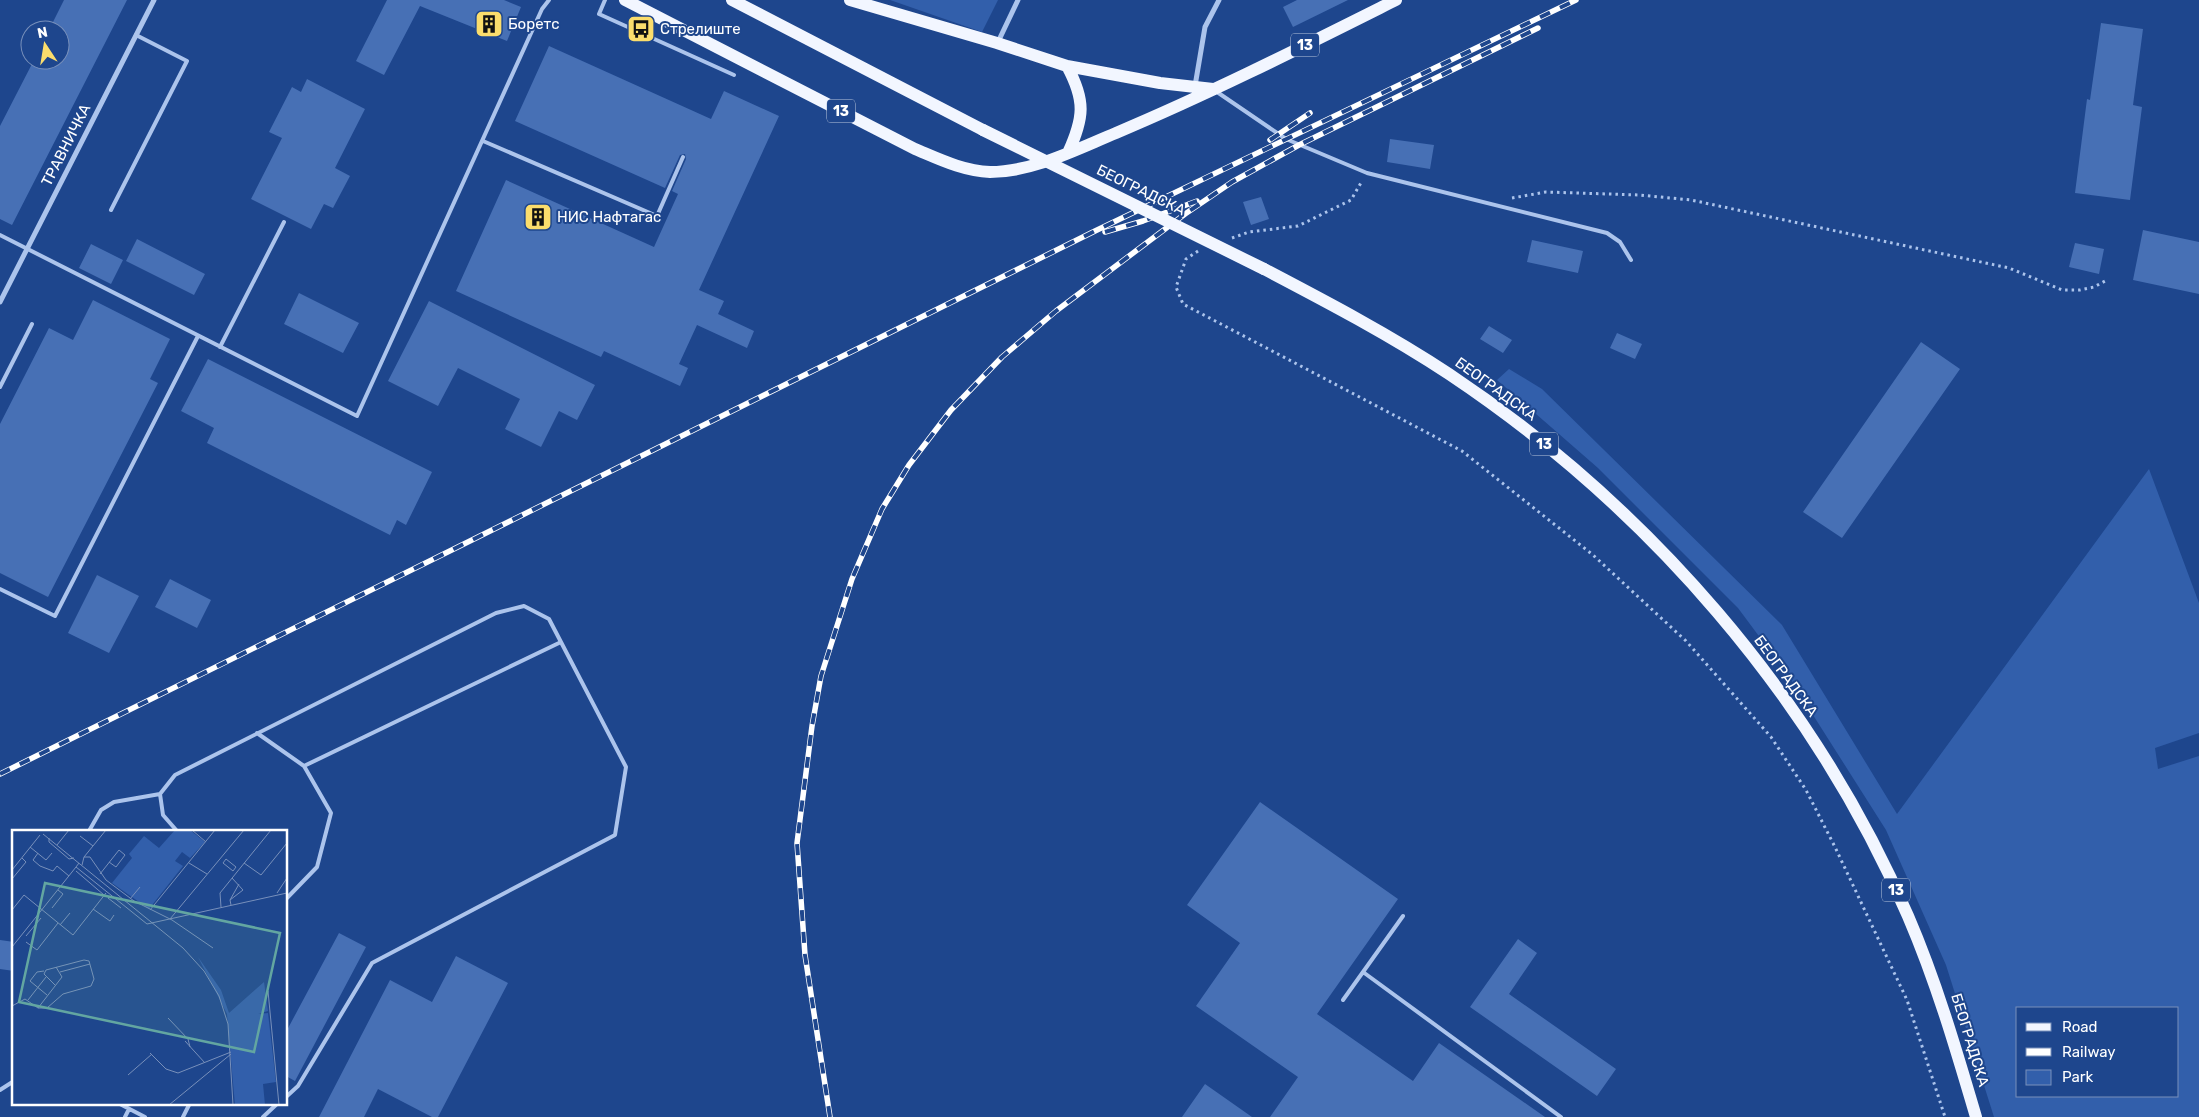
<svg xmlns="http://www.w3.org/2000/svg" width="2199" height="1117" font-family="Rubik,sans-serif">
<rect width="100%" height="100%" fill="#1e468d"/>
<path fill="#325fab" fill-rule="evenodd" d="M890,0H998L982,32Z
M1509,369L1542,389L1782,625L1897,814L2149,469L2199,603V733L2155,748L2158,769L2199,756V1117H1994L1946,965L1886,830L1787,674L1738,608L1598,468L1497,380ZM2178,1008V1096H2018V1008Z"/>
<path fill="#4770b5" d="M64,0H127L12,225L0,219V126L34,60H60V30H49Z
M387,0H504L521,7L507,41L420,6L384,75L356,61Z
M1297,0H1348L1293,27L1283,7Z
M2101,23L2143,29L2133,105L2142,107L2130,200L2075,193L2087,99L2090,100Z
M549,46L711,119L724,91L779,116L699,290L724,301L718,314L754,331L747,348L697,325L679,364L688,368L680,386L604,351L601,357L456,291L506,180L654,247L678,194L672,191L686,159L685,154L680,155L665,188L515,121Z
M307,79L365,109L335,168L350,176L333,208L324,204L311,229L251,199L282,138L269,132L292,87L301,92Z
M1390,139L1434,145L1430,169L1387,162Z
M1261,197L1269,219L1251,225L1243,202Z
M2143,230L2199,242V294L2133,280Z
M137,239L205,274L194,295L126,261Z
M1532,240L1583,251L1578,273L1527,262Z
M2075,243L2104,249L2099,274L2069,267Z
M91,244L123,260L111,284L79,268Z
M299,293L359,323L343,353L284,324Z
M93,300L170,339L150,379L158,383L48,597L0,573V424L49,328L73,340Z
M429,301L595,385L577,420L559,411L541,447L505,429L520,399L458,368L438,406L388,381Z
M1489,326L1512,340L1503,353L1480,339Z
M1617,333L1642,344L1635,359L1610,348Z
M1921,342L1960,369L1842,538L1803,512Z
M208,359L432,472L406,525L397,520L390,535L207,443L214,428L181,411Z
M97,575L139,596L109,653L68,633Z
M170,579L211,600L197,628L155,607Z
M1260,802L1398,899L1317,1014L1413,1081L1439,1043L1545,1117H1270L1298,1077L1196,1006L1240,943L1187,905Z
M339,933L366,947L295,1081L286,1076V1032Z
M1518,939L1537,953L1509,994L1616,1069L1597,1096L1470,1007Z
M0,940L14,942V971L0,969Z
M456,956L508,983L438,1117H432L378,1089L364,1117H319L390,980L432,1002Z
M1205,1084L1252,1117H1182Z"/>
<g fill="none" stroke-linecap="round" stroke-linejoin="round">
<path stroke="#acc4ec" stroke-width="3" stroke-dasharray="2.5 4" stroke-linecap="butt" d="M1512,198L1546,192L1640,195L1691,200L2009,268L2062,290H2080L2094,287L2107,280
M1232,238L1249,232L1298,226L1351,200L1362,181
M1198,251L1186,259L1176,287L1183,304L1462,451L1593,555L1686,641L1771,737L1806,790L1835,847L1907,1000L1945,1117"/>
<path stroke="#acc4ec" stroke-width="4" d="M605,0L599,14L734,75
M1217,92L1286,139L1367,173L1607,233L1620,242L1631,260
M483,141L657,216L683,157
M111,210L187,61L136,35
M0,235L357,416L542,9L549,0
M220,347L284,222
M0,387L32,324
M0,589L55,616L198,336
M257,733L304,766L331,813L317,867L286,899
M304,766L561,642
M89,831L101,810L114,802L160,794
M177,831L163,815L160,794L175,775L496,613L524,606L549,619L626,767L615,835L372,963L298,1086L286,1097
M1363,972L1561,1117
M1343,1000L1403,916
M0,1090L14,1081
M118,1103L145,1117
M125,1117L129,1109
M183,1117L190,1103
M263,1117L278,1103"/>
<path stroke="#acc4ec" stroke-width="5" d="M998,42L1018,0
M1195,86L1205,27L1219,0
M0,302L154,0"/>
<path stroke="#f2f6ff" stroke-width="12" d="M625,0L915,149C939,159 963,171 990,172C1033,172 1077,149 1116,133C1211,93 1304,46 1396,0
M732,0L983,130
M850,0L997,43L1067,66L1160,83L1213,89
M1067,66C1086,101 1084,118 1068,153
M1264,269C1327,302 1390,335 1449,374C1647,506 1813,696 1908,916C1936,981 1956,1049 1976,1117"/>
<defs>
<path id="rail" d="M1270,140L1310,113
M1105,232L1143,221L1197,201
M0,774L1095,231L1576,0
M830,1117L805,955L797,843L812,726L821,676L852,579L882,509L909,465L951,410L1002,357L1056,311L1185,214L1232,182L1299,145L1538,28"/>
</defs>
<use href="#rail" stroke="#fff" stroke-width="5.5"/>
<use href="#rail" stroke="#1e468d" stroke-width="4" stroke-dasharray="11" stroke-linecap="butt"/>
<path stroke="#f2f6ff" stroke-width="12" d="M983,130L1264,269"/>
</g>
<defs>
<symbol id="building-square" viewBox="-11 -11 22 22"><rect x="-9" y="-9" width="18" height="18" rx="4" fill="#fbdd6c" stroke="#1e468d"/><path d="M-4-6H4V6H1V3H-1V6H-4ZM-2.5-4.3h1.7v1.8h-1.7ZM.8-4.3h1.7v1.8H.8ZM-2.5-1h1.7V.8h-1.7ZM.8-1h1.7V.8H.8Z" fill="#111"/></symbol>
<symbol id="bus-square" viewBox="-11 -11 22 22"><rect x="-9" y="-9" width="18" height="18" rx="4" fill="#fbdd6c" stroke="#1e468d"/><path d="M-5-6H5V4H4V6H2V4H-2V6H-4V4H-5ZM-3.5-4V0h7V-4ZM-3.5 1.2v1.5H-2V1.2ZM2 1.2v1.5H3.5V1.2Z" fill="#111"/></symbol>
</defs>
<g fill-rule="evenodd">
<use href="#building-square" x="473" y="8" width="32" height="32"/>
<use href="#bus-square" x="625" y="13" width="32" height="32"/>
<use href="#building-square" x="522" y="201" width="32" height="32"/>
</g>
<g text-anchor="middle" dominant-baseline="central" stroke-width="4" stroke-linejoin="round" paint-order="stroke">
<g fill="#1e468d" stroke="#bcc8dd" stroke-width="1">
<rect x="1291" y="33.5" width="28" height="23" rx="4"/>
<rect x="827" y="99.5" width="28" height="23" rx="4"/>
<rect x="1530" y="432.5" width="28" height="23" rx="4"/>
<rect x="1882" y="878.5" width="28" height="23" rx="4"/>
</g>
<g font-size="14" font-weight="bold" fill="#fff">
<text x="1305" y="45">13</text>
<text x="841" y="111">13</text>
<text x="1544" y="444">13</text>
<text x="1896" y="890">13</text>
</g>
<g font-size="15" fill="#fff" stroke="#1e468d" text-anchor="start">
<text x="508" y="24">Боретс</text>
<text x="660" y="29">Стрелиште</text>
<text x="557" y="217">НИС Нафтагас</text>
</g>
<g font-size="15" fill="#fff" stroke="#1e468d">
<text transform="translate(66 145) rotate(-63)">ТРАВНИЧКА</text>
<text transform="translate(1141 190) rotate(26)">БЕОГРАДСКА</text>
<text transform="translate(1496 389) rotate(36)">БЕОГРАДСКА</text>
<text transform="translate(1786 676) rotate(54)">БЕОГРАДСКА</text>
<text transform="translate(1970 1040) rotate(73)">БЕОГРАДСКА</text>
</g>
</g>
<g transform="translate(12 830)">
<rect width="275" height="275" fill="#1e468d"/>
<path d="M163,0H178L193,12L178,28L170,22L163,31L171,36L137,79L100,53L120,28L117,24L132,6L147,18ZM186,127L209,160L217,183L252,152L256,181L246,184L256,183L264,252L251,254L253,275H223L215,184Z" fill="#325fab"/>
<path fill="none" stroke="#7890bb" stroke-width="1" d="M180,0L194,12M31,4L171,118L192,141L207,166L216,194L221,275M68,6L81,16M37,8V12L57,29L62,28M45,15L57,0M18,17L34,30L40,23M26,23L21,30L28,36L41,41L45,36L57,46M72,27L94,0M214,29L224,37L221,41L211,33ZM67,33L64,37L135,94L275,63M177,33L195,44M232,33L249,45L275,13M70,35L72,27H78L94,50L122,71L160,90M0,40L28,5M64,41L92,65M88,44L107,20L113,25L104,37L97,32M0,49L14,32L10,28M265,63L275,48M98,66L96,68L109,78M118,69L128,57M218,70L227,54M219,75L218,70L231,60L220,48M209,77L208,63L259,0M40,78L51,64L46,60M81,79L98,91L102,85M0,80L12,65L61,105L94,63M138,80L203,0M158,89L232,0M160,90L201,118M48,95L58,83M14,106L29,88M14,112L25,120L46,93M0,117L64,37M32,141L25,142L18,151L35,165M48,142L78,134M256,161L267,275M16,170L34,147M0,176L13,169L26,178H35L51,164L79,156L82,149L77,131L72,130L34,140L32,144L43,155M26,178L50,147L44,137M156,188L176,209L178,217M173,211L193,233M138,223L154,239L166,243L219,222M116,245L140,224M157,275L219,224"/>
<path fill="#63a6a1" fill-opacity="0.15" stroke="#63a6a1" stroke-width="2.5" d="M33,53L268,103L242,222L7,172Z"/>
<rect width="275" height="275" fill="none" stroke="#fff" stroke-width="2.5"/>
</g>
<rect x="2016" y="1007" width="162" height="90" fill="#1e468d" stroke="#7890bb"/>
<rect x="2026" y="1023" width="25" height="8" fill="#f2f6ff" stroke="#7890bb"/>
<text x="2062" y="1032" font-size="15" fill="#ffffff">Road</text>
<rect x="2026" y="1048" width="25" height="8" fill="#ffffff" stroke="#7890bb"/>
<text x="2062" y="1057" font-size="15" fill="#ffffff">Railway</text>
<rect x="2026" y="1070" width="25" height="15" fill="#325fab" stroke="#7890bb"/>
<text x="2062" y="1082" font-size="15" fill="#ffffff">Park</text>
<g transform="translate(45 45) rotate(348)"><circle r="24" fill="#1e468d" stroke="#7890bb"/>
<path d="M0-4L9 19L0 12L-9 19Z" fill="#fbdd6c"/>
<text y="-8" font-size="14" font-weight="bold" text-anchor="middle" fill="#ffffff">N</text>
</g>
</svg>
